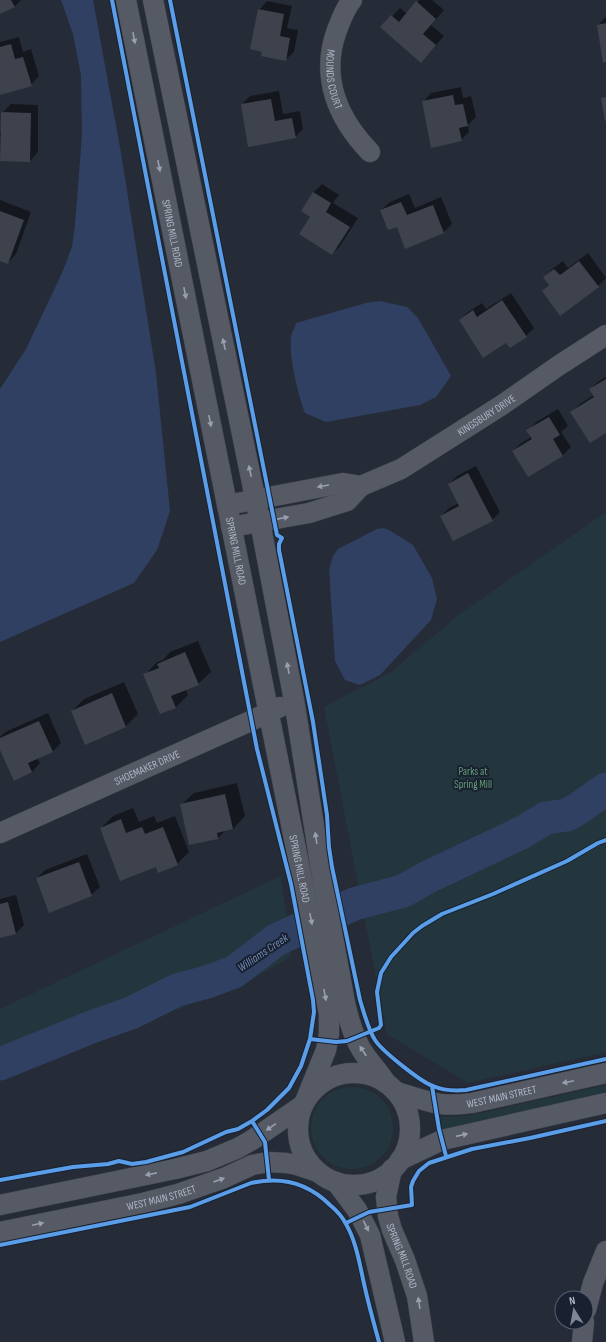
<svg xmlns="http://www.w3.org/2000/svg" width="606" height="1342" font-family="'Sofia Sans Condensed',sans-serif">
<rect width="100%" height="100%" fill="#262c37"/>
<path fill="#23363d" d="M606,512V1052L468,1083L387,1034L324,707L391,672L460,614Z
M281,876L291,957L238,987L44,1058L0,1079V1009Z
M606,1085V1095L442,1131L440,1117L467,1116Z
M311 1128a41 41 0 1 1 82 0a41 41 0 1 1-82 0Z"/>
<path fill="#304062" d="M61,0H93L121,153L156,373L170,511L157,550L134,583L0,642V389L26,349L62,273L72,247L75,225L82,135L81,75L73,34Z
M380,301L407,307L418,318L451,376L436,397L420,405L326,422L305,413C298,394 289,358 291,338C291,333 295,328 296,323L366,303Z
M383,528L389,530L413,545L432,578L437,599L431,620L380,675L360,685L345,680L335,661L329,569L333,556L338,549L377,529Z"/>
<path fill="#0007" d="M0,0H21L14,7L0,13Z
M419,0H432L444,10L431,25L444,36L429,53L382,27L400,8L407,14Z
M267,1L292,6L287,28L298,30L294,52L285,60L259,10Z
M606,17V61L598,25Z
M19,37L23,52L31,49L39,76L31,85L0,94V42Z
M461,87L463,98L471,96L476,117L468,125L469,132L461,140L423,102L431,93Z
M279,91L283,114L300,111L303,129L295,137L242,104L250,96Z
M11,104L38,105V152L30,161L0,160V131H2V113Z
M322,184L339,195L333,203L358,218L340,246L332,254L312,217L302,211L314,192Z
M409,194L415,208L441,197L452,224L444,232L406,247L397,226L381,210L390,202Z
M0,200L31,212L16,254L8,263L0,260Z
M588,253L606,278L598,286L543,291L549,284L544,277L552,269L563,261L568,268Z
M511,293L534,328L526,336L460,320L468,312L482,303L486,309Z
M606,377V431L572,412L580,404L594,395L590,389L599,381Z
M558,409L568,426L561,432L571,447L563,455L528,476L513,451L521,443L531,437L528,431L536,422Z
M476,466L500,512L492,520L441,516L449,508L459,503L449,484L457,476Z
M198,641L211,672L198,684L185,689L188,695L176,707L161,713L145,675L157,662L163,660L170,652Z
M124,682L138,714L126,726L86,743L72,711L84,699Z
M48,713L61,743L53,751L37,758L40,763L32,772L0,747V737L5,732Z
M237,783L245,816L233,829L226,830L218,838L181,805L194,793Z
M133,808L139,822L154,816L157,823L175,816L189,852L177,864L156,866L101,828L113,816Z
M87,854L100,887L91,895L37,878L45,870Z
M16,895L24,925L16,933L0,937V899Z"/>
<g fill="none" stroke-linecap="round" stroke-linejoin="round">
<path stroke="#304062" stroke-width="33" d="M0,1064L94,1026L131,1013L177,990L207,982L234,972L276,940L354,904L403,891L428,877L523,832L546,818L567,815L579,808L606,789"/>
</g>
<path fill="#3e424d" d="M0,0H11L15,7L0,14Z
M416,1L436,19L423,34L436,45L421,63L380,27L391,15L399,22Z
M258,9L284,14L280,36L290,38L286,61L261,56L262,52L250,49Z
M606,23V62L603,63L597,25Z
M11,44L15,59L23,57L32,86L0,95V47Z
M453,95L455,105L463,104L468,126L459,128L462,141L431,148L422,101Z
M606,97V121H605L601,98Z
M271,99L275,121L292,118L296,138L248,147L241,104Z
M1,112L31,113L30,162L0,161Z
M313,192L331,203L326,212L350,227L332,255L299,234L310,217L301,211Z
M401,202L407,215L433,205L444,233L405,249L397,227L388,230L380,210Z
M0,211L24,220L8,264L0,261Z
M579,261L599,287L560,316L542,291L549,285L543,277L554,269L560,275Z
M502,300L527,337L510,348L506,343L483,358L459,320L473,310L477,317Z
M606,379V433L590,443L570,412L594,397L589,389Z
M549,417L560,435L553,439L563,456L528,477L512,451L532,439L526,430Z
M468,473L493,521L453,541L440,516L459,506L448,484Z
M185,652L199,685L171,696L176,708L160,714L143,674L159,668L157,664Z
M112,693L126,727L85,745L71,711Z
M39,721L53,752L28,763L32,772L14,781L0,750V738Z
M225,794L233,829L217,833L218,839L189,845L180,804Z
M121,819L126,833L142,827L145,834L163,827L178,865L158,873L156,867L120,881L100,828Z
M79,862L92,896L49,913L36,878Z
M8,902L16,934L0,938V904Z"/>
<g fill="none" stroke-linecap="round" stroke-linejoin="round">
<defs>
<g id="minor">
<path id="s1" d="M126,0L329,1014V1034L326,1050L306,1099"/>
<path d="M153,0L260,522L294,700L322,876L345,1003C349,1021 354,1040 365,1055C372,1065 380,1073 386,1083"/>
<path id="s2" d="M352,0C345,8 341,20 337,30C320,76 337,118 370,152"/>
<path d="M227,505L343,483L361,486"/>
<path id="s3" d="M231,527L309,513L347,501L361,486L401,469L502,405L558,366L606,335"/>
<path id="s4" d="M0,833L246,723L280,707"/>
<circle cx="354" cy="1129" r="56"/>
<path id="s5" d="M397,1092C426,1101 441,1108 472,1103L606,1073"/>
<path d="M400,1160L442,1140L606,1103"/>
<path id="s6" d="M392,1169L386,1197L388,1216L392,1230L405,1260L417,1296L424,1342"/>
<path d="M336,1182L357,1210L370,1235L395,1342"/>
<path d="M0,1205L175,1169L207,1161L238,1148L252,1140L303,1105"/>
<path id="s7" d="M0,1232L143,1203L178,1194L224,1178L252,1165L268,1162L286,1163L297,1165L318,1172"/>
<path d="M586,1310L593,1283L606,1251"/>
<path d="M582,1342L584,1322"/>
</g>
</defs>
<use href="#minor" stroke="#43474f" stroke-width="21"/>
<use href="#minor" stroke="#565a64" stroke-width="20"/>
<defs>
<path id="cycleway" d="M170,0L277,535L282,538L279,544V550L313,722L327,815L329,847L332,867L360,1000C364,1013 368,1029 375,1040C382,1051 421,1082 433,1086C444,1091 455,1091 466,1090L606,1059
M310,1039L336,1042L347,1041L379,1028L381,1025L377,992L381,973L391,957L413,933L422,926L442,914L493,894L567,861L598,843L606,840
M432,1086L439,1129L446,1156
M252,1121L265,1142L269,1180
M0,1180L73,1167L108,1164L119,1161L132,1164L146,1162L183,1152L226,1132L238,1129L252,1121L267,1110L289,1088L301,1066L310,1039L314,1012L313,1000L291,884L257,749L112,0
M346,1223L369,1212L412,1205L411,1187L413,1181L419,1171L429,1163L472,1149L530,1138L606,1121
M0,1245L190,1207L251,1183C282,1176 308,1183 330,1205C336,1210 342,1216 346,1224C357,1243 360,1267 365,1288C369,1306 374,1324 379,1342"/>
</defs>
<use href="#cycleway" stroke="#192131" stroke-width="6"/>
<use href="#cycleway" stroke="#5a9eea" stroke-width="4"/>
</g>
<defs><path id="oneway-solid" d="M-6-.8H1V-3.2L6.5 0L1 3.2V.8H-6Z"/></defs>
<g fill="#999fb0">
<use href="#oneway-solid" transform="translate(134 38) rotate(79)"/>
<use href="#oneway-solid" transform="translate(159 166) rotate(79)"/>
<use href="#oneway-solid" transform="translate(185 293) rotate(79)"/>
<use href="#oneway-solid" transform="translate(224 344) rotate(-102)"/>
<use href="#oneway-solid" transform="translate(210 421) rotate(79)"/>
<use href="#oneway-solid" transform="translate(250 471) rotate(-102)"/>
<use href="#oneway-solid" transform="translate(323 486) rotate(170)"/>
<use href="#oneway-solid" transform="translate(283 518) rotate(-11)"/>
<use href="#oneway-solid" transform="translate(288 668) rotate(-101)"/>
<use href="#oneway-solid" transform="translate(316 838) rotate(-99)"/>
<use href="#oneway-solid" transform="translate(311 919) rotate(79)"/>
<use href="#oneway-solid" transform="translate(325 995) rotate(79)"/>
<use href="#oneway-solid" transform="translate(363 1051) rotate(-123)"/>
<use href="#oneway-solid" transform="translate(568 1082) rotate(168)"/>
<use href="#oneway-solid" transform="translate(271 1127) rotate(145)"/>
<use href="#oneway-solid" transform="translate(462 1135) rotate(-13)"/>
<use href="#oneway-solid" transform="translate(151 1174) rotate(169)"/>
<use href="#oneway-solid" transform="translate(219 1180) rotate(-20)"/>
<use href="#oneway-solid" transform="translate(38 1224) rotate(-12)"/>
<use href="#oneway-solid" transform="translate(366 1226) rotate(64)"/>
<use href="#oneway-solid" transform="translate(419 1303) rotate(-99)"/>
</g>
<g text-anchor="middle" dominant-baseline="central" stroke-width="4" stroke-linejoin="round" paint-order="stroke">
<g font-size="11" fill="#afb6c9" stroke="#192131">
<text stroke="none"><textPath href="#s2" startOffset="84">MOUNDS COURT</textPath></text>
<text stroke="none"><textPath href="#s1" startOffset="238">SPRING MILL ROAD</textPath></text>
<text stroke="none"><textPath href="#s3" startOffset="284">KINGSBURY DRIVE</textPath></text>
<text stroke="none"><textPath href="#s1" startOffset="562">SPRING MILL ROAD</textPath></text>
<text stroke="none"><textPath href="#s4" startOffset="161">SHOEMAKER DRIVE</textPath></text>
<text stroke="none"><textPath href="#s1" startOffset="886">SPRING MILL ROAD</textPath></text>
<text stroke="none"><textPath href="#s5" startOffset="107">WEST MAIN STREET</textPath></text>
<text stroke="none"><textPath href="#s7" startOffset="165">WEST MAIN STREET</textPath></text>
<text stroke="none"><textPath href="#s6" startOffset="90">SPRING MILL ROAD</textPath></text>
</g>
<g font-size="11" fill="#639c76" stroke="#192131">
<text x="473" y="771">Parks at<tspan x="473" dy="13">Spring Mill</tspan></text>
</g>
<g font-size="12" font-style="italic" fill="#7489b3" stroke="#192131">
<text transform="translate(263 953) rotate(-34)">Williams Creek</text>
</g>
</g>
<g transform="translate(574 1310) rotate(349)"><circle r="19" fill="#192131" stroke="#555d6e"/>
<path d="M0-3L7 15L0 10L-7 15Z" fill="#7f8696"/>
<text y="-6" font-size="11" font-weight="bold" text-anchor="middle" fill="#afb6c9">N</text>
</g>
</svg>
